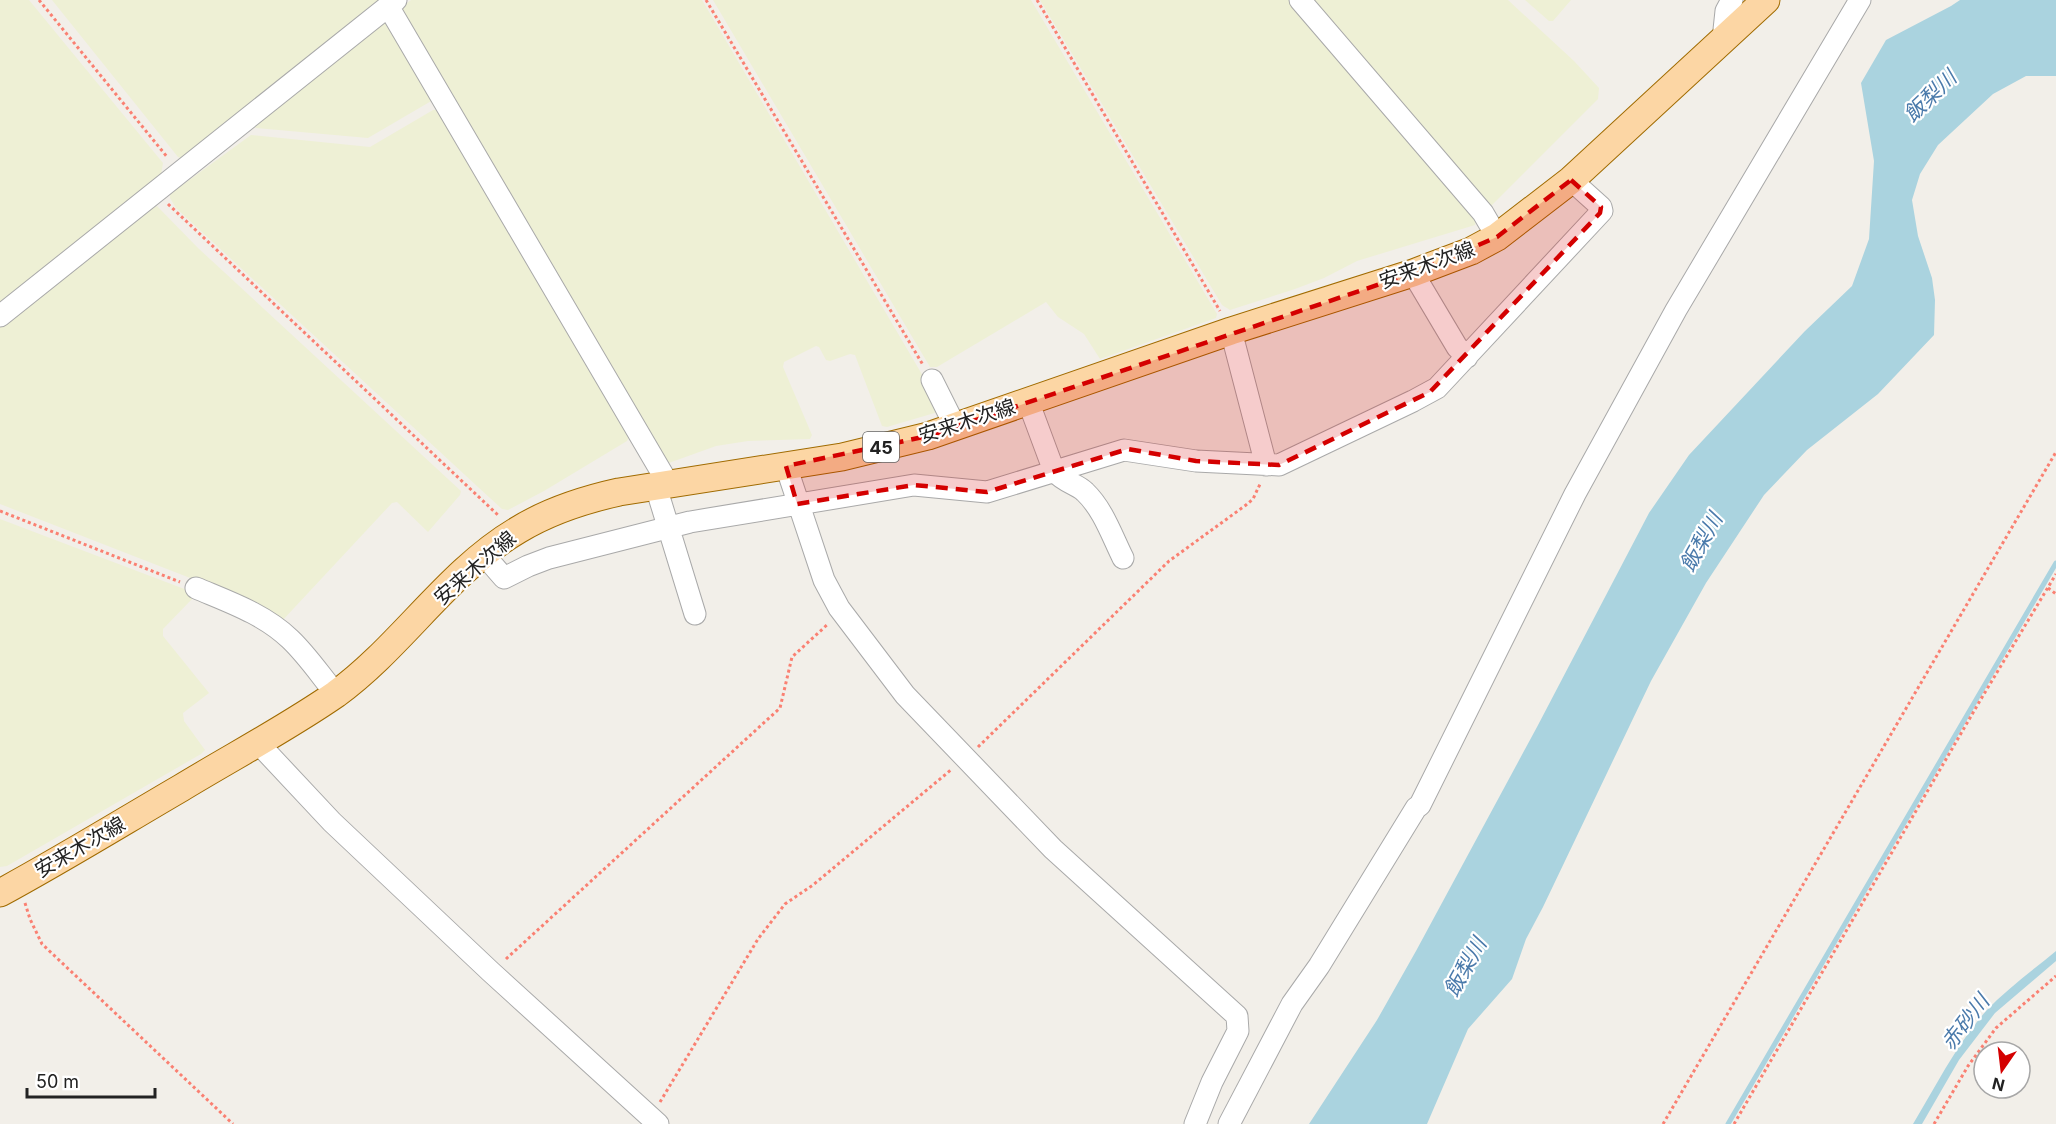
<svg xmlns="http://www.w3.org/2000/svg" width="2056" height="1124" font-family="Inter,'Noto Sans JP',sans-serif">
<rect width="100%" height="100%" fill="#f2efe9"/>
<path fill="#eef0d5" d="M0,0H29L163,163L161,175L0,305Z
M52,0H382L183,159L178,157Z
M411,0H702L940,405L938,412L887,427L882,426L855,355L850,354L830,361L826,360L819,347L816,346L784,362L783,367L812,435L810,439L748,441L716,446L666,464L398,10Z
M713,0H1031L1217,314L1216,318L1100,359L1084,334L1058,317L1046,302L937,367H930Z
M1040,0H1293L1477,216L1475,225L1357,261L1324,278L1295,289L1230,310L1222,305Z
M1309,0H1508L1574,61L1599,88L1598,99L1491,206Z
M1525,0H1571L1553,21H1549Z
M384,21L391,23L433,100L368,138L256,128L253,125Z
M433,110H439L630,435L627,441L544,491L508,510L502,509L478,487L176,208L170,198V194L251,135L370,147Z
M157,206L198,248L461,491L460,495L428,532L397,502L392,503L281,622L203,583L0,504V325L151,209Z
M0,519L187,590L194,597L163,629V636L209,693L183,713L184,721L205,750L201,754L7,866L0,867Z"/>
<path fill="#aad3df" d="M1960,0H2056V76H2026L1993,94L1938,145L1920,174L1912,200L1918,236L1932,278L1935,300L1934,335L1878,394L1807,450L1764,495L1706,583L1651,681L1543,907L1526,939L1512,979L1468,1029L1427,1124H1309L1377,1020L1416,951L1537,727L1649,513L1689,455L1805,331L1852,286L1869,239L1874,161L1861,83L1886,40L1951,6Z
M2056,951V961L1995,1013L1959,1060L1922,1124H1913C1936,1086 1956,1045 1986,1011C2007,989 2033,970 2056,951Z"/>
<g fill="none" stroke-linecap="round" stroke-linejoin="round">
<path stroke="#aad3df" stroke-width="5" d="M1728,1124L2056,563"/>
<defs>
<path id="minor" d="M1300,0L1483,213L1497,237
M388,6L669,485
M1723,39L1726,11L1732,0
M1413,273L1457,347L1467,357
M0,316L396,0
M1231,331L1266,465
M932,380L955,426
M1028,401L1054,471C1066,484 1076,483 1085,492C1103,509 1112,536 1123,558
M786,466L824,580L839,608L905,695L1053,849L1237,1016L1238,1031L1212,1082L1195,1124
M656,487L695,614
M484,555L504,578L528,566L549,558L690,522L914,485L987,492L1124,450L1196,461L1279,465L1413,401L1437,388L1602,211L1601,207L1571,180
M196,588C229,602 264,614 290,639C307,655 321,676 336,694
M258,743L332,822L491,972L658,1124
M1229,1124L1292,1004L1319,966L1416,808L1420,805L1575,494L1676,310L1860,0"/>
<path id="major" d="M0,893C61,860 121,823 181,788C232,757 287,728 336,694C402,646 447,572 518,530C549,511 583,500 619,492L842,457L928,436L1231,331L1413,273L1471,251L1497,237L1571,180L1766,0"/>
</defs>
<use href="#minor" stroke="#a9a9a9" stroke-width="23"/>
<use href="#major" stroke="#a06b00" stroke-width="29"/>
<path stroke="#fa8072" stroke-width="3" stroke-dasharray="3 3" stroke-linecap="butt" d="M39,0L168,158
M706,0L923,365
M1037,0L1220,311
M168,204L499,516
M0,511L180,582
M2048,588L2056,594
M978,747L1169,561L1246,505L1253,499L1261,482
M25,903L30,919L42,944L233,1124
M506,959L780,708L792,657L828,624
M660,1102L758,939L785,904L813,885L952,769
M1663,1124L2056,452
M1734,1124L1981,699L2056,574
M1934,1124L1968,1066L1996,1028L2056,976"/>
<use href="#minor" stroke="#fff" stroke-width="21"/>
<use href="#major" stroke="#fcd6a4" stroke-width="27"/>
</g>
<path fill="#d40000" fill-opacity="0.2" stroke="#d40000" stroke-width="4.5" stroke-dasharray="12 8" stroke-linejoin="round" d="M1571,180L1601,207L1600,213L1430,392L1279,465L1196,461L1128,449L987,492L914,485L797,504L786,466L928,436L1413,273L1497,237Z"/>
<g text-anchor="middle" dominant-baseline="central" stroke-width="4.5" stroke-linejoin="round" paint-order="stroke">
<rect fill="#fff" stroke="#646464" stroke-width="1.5" x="863" y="432" width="36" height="30" rx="4.5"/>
<g font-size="18" font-weight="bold" fill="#222">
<text x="881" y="447">45</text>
</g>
<g font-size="20" fill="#222" stroke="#fff">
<text transform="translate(1427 265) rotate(-20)">安来木次線</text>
<text transform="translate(967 421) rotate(-18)">安来木次線</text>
<text transform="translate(475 568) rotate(-41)">安来木次線</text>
<text transform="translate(80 847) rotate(-30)">安来木次線</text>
</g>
<g font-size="21" font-style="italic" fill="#4a7aab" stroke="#fff">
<text transform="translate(1930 96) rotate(-44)">飯梨川</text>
<text transform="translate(1701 542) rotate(-61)">飯梨川</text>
<text transform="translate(1465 967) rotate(-61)">飯梨川</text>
<text transform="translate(1965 1022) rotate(-52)">赤砂川</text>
</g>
</g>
<g transform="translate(2002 1070) rotate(194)"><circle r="28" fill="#ffffff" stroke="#a7a7a7" stroke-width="1.5"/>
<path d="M0-4.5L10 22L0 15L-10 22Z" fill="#d40000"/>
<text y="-9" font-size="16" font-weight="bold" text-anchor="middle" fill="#222222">N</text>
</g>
<path d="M27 1088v9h128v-9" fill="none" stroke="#222222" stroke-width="3"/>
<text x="36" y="1088" font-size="18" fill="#222222" stroke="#ffffff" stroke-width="4.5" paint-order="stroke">50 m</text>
</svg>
